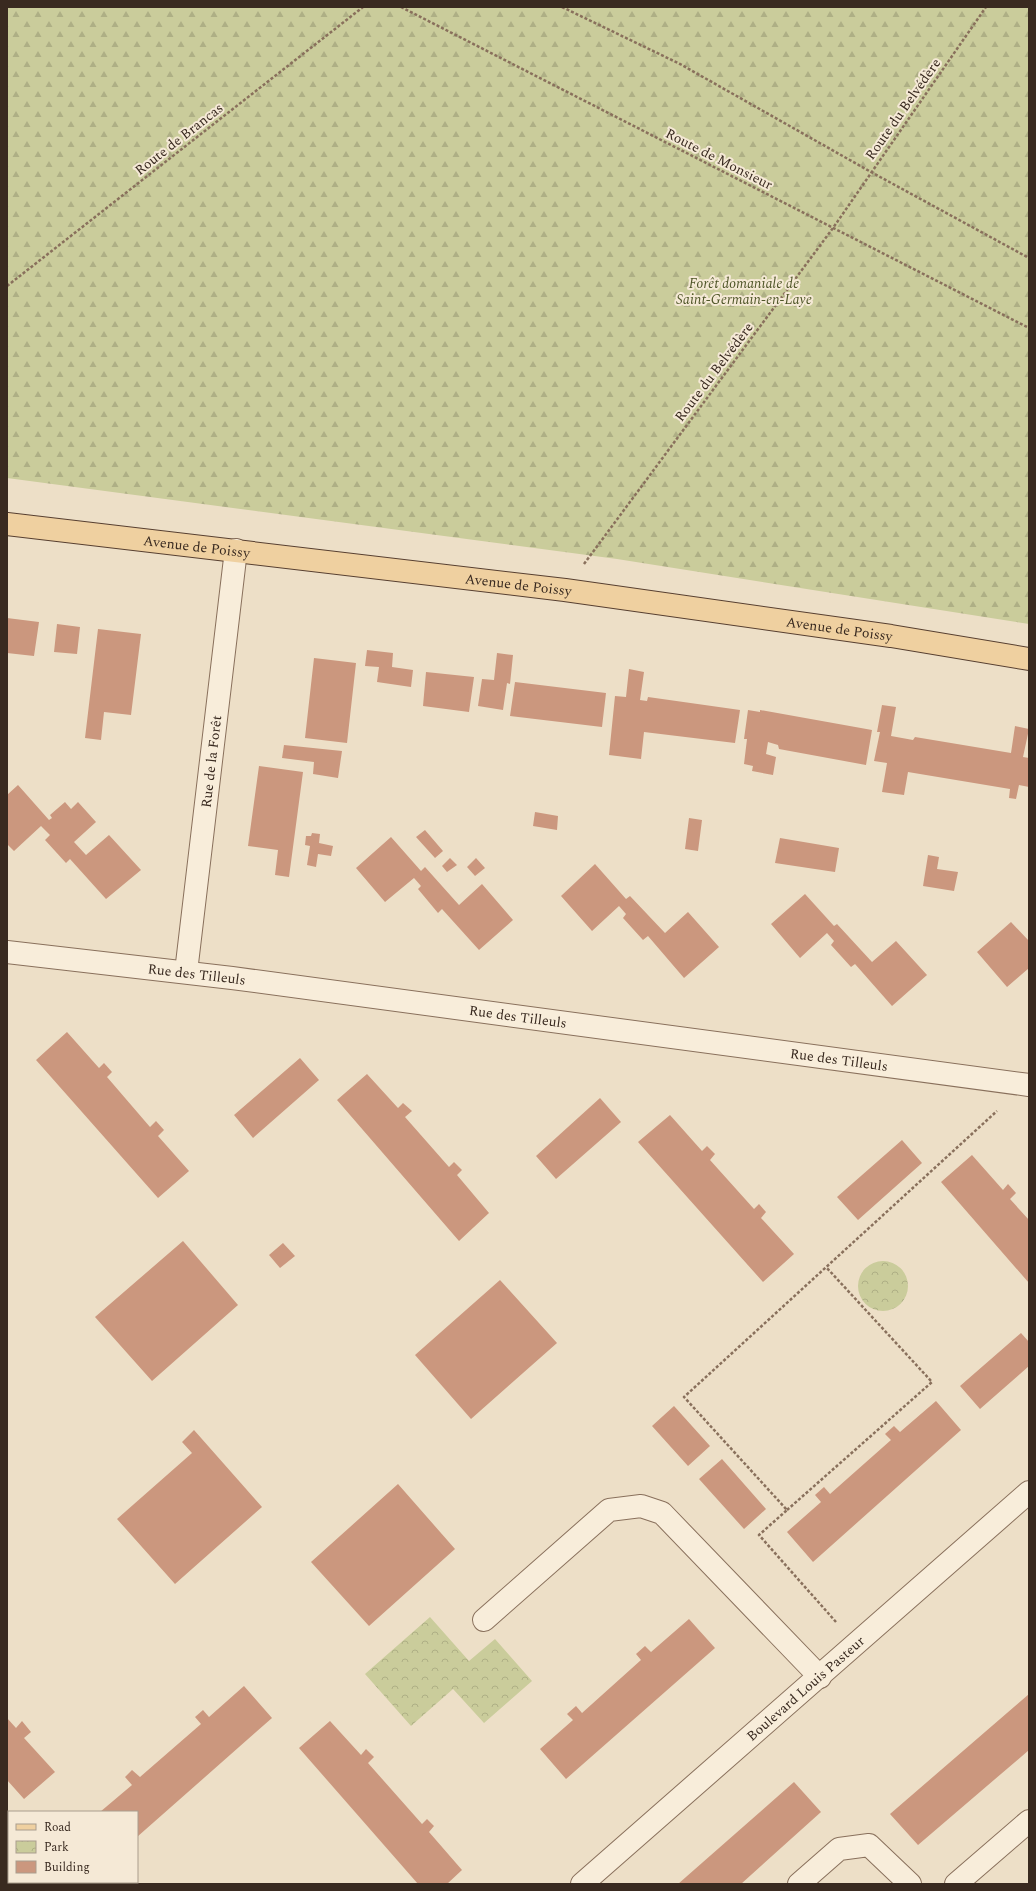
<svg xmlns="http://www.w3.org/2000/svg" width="1036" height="1891" font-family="Spectral,serif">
<defs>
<pattern id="forest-firs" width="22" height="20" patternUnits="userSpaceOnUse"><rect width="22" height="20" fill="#cacc9b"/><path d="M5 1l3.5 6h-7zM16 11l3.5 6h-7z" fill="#aeaf85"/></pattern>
<pattern id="park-crowns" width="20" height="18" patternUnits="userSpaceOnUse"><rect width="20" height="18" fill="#cacc9b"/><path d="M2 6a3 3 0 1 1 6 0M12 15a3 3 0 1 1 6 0" fill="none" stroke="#aeaf85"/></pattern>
</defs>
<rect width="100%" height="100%" fill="#eddfc7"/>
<path fill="url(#forest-firs)" d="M7,7H1029V624L617,559L7,478Z"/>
<path fill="url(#park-crowns)" d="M858 1286a25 25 0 1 1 50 0a25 25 0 1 1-50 0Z
M430,1617L469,1661L495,1639L532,1681L484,1723L453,1689L411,1726L365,1674Z"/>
<path fill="#cb977e" d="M7,618L39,622L34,656L7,653Z
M57,624L80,627L77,654L54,652Z
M98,629L141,634L131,715L104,712L101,740L85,738Z
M367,650L393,653L392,667L413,670L411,687L377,682L379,667L365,666Z
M497,653L513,655L510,684L507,683L503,710L478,706L482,679L494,680Z
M314,658L356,663L347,743L305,738Z
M629,669L644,672L640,700L647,701L648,697L740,710L735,743L644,732L641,759L609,755L615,696L626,697Z
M426,672L474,677L469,712L423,706Z
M515,682L606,693L602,727L510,716Z
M882,705L896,707L891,736L913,740L915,737L1011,753L1015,726L1029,729L1023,757L1029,758V787L1019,785L1016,799L1009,798L1010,789L908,772L904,795L882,792L887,763L874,761L880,732H877Z
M748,710L760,712V710L872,730L866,765L779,749L778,745L768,742L766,754L776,757L773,775L752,771L753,766L744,764L747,739H744Z
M284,745L342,751L338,778L313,774L314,762L282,758Z
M259,766L303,772L289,877L275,875L278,850L248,846Z
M18,785L49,820L52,818L50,815L65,802L71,809L78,802L96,822L74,842L86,855L109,835L141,870L106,899L70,859L66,863L45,840L50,835L41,826L14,851L7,844V795Z
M535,812L558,816L557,830L533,826Z
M689,818L702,820L698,851L685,849Z
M425,830L443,851L435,858L416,837Z
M312,833L320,834L319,843L333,846L331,856L318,854L316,867L307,865L310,846L305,845L306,836H311Z
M391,837L421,871L425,867L459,905L482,884L513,920L479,950L442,909L438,913L418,889L421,886L414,878L385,902L356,868Z
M780,838L839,848L835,872L775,863Z
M928,855L939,857L937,869L958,872L954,891L923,886Z
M450,858L457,865L447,872L442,866Z
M476,858L485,868L475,876L467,867Z
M595,864L626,899L630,896L665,933L688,912L719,947L684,978L648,936L643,940L623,918L626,914L619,906L592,931L561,896Z
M805,894L834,926L837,924L872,962L896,941L927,975L892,1006L855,964L851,967L831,945L834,941L827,933L800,958L771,924Z
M1011,922L1029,941V968L1007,987L977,952Z
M67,1032L99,1068L104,1063L112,1072L107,1077L150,1127L156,1121L164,1130L158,1136L189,1171L158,1198L36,1060Z
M300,1058L319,1080L253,1138L234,1115Z
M367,1074L398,1108L403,1103L412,1111L405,1117L449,1167L454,1162L462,1170L457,1175L489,1213L459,1241L337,1100Z
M600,1098L621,1122L556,1179L536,1156Z
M670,1115L702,1151L707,1146L715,1154L710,1160L754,1209L759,1204L766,1212L761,1218L794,1254L763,1282L638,1142Z
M902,1140L922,1163L858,1220L837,1197Z
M972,1155L1003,1190L1008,1184L1016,1193L1010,1199L1029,1220V1283L941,1182Z
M183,1241L238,1305L152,1381L95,1317Z
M283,1243L295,1256L280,1268L269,1255Z
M500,1280L557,1343L471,1419L415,1355Z
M1021,1333L1029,1342V1366L980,1409L960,1386Z
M936,1401L961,1430L813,1562L787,1532L821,1502L815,1495L824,1487L830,1494L891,1440L885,1434L894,1426L900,1432Z
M674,1406L710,1446L688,1466L652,1426Z
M194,1430L262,1507L175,1584L117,1519L192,1453L182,1442Z
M722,1459L766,1509L744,1529L699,1479Z
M398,1484L455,1549L369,1626L311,1562Z
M689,1619L715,1648L566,1779L540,1749L573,1720L567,1714L576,1706L582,1713L641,1660L636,1654L645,1646L651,1652Z
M244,1686L272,1718L137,1837V1812H100L132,1785L125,1777L132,1770L140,1777L201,1724L195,1717L203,1710L209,1717Z
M1029,1694V1750L918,1845L890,1814Z
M7,1718L16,1728L22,1721L31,1732L24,1738L55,1772L24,1799L7,1780Z
M330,1721L361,1755L366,1749L374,1757L368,1763L422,1824L427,1819L434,1826L429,1832L462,1870L447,1884H418L299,1748Z
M794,1782L821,1812L741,1884H678Z"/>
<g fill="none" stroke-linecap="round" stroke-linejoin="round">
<defs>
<g id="minor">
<path id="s1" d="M7,952L232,978L1029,1085"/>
<path id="s2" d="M186,972L236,550"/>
<path d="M484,1620L609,1510L641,1506L662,1513L820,1677"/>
<path d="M7,1880L10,1884"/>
<path id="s3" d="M582,1884L1029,1492"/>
<path d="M799,1884L839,1849L869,1845L910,1884"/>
<path d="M956,1884L1029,1821"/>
</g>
<g id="major">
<path id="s4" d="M7,524L565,590L891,636L1029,659"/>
</g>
</defs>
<use href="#minor" stroke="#89705c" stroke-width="24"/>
<use href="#major" stroke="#573f30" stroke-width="24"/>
<path stroke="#89705c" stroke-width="2.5" stroke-dasharray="3 2" stroke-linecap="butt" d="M401,7L1029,328
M562,7L680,64L871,172L1029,258
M7,286L363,7
M584,564L833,228L986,7
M787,1510L932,1382L826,1267
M836,1622L759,1535L787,1510L684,1397L997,1111"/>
<use href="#minor" stroke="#f8edda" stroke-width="22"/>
<use href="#major" stroke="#efd0a0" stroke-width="22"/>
</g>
<g text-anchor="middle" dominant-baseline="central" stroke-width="4" stroke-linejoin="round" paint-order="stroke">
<g font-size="14" fill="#392a20" stroke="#f5e9d6">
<text transform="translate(903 109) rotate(-55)">Route du Belvédère</text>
<text transform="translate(179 139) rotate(-38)">Route de Brancas</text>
<text transform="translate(719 159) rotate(27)">Route de Monsieur</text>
<text transform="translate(714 372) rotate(-53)">Route du Belvédère</text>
<text stroke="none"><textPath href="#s4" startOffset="191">Avenue de Poissy</textPath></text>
<text stroke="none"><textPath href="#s4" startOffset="515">Avenue de Poissy</textPath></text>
<text stroke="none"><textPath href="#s4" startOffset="839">Avenue de Poissy</textPath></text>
<text stroke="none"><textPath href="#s2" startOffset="212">Rue de la Forêt</textPath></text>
<text stroke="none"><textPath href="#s1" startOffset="191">Rue des Tilleuls</textPath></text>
<text stroke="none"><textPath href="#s1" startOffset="515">Rue des Tilleuls</textPath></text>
<text stroke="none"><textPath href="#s1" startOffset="839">Rue des Tilleuls</textPath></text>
<text stroke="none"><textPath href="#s3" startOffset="297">Boulevard Louis Pasteur</textPath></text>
</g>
<g font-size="14" font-style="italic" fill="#4e5527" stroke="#f5e9d6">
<text x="744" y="283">Forêt domaniale de<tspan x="744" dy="16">Saint-Germain-en-Laye</tspan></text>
</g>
</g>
<rect width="1036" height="1891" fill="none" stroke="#392a20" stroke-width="16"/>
<rect x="8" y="1811" width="130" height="72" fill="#f5e9d6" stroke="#aa9d8d"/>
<rect x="16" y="1824" width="20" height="6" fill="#efd0a0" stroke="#aa9d8d"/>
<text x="44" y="1831" font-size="12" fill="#392a20">Road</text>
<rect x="16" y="1841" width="20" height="12" fill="url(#park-crowns)" stroke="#aa9d8d"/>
<text x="44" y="1851" font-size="12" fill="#392a20">Park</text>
<rect x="16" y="1861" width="20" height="12" fill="#cb977e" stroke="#aa9d8d"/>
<text x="44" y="1871" font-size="12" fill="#392a20">Building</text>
</svg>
